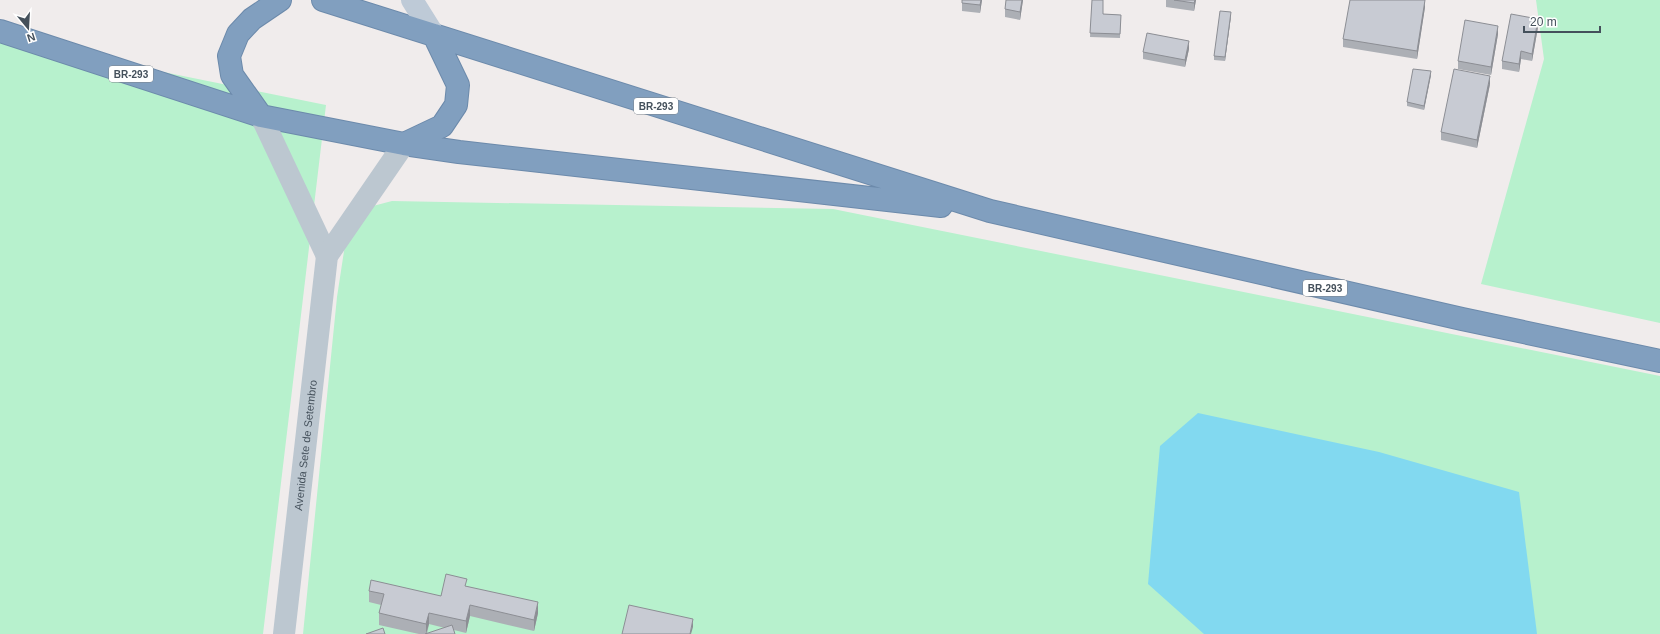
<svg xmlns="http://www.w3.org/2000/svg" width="1660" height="634" font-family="Helvetica,sans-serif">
<rect width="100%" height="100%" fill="#f0ecec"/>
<path fill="#b7f1cd" d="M1536,0H1660V323L1481,284L1544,59Z
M0,39L326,105L263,634H0Z
M392,201L833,209L1660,376V634H303L337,297L350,212Z"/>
<path fill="#82d9f0" d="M1198,413L1379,452L1519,492L1537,634H1204L1148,584L1160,446Z"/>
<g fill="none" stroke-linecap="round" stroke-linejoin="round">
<defs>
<path id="highway" d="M323,0L990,211L1462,319L1660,361
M0,31L261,116L404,144L459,152L941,206
M261,116L232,75L229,56L238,34L252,19L280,0
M404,144L442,126L456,105L458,85L434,35"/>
</defs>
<use href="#highway" stroke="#6c8aab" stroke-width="24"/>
<g stroke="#bcc7d0" stroke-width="22">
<path d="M261,116L327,256"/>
<path id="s1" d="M284,634L327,256L404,144"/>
</g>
<path stroke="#becad7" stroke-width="22" d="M412,0L434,35"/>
<use href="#highway" stroke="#819fbf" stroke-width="22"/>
</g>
<path fill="#acafb5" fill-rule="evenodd" d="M962,0H982L980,13L962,11Z
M1023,0L1020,20L1005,17V9Z
M1092,0L1103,14L1121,15L1120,38L1090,37Z
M1166,0H1196L1194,11L1166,7Z
M1425,7L1417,59L1343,47V39Z
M1231,16L1225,61L1214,60V56Z
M1538,27L1532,61L1521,59L1519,72L1502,69V61Z
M1498,34L1491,75L1458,69V61Z
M1189,49L1185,67L1143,59V52Z
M1431,75L1424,110L1407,106V102Z
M1490,84L1477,148L1441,140V132Z
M467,586L538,613L534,631L470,616L466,633L454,630L455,634H419L379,625V613L381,605L369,602V591L441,596ZM429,624L445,628L427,634Z"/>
<path fill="#8c8e94" d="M981,0H982L980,13V5Z
M1022,0H1023L1020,20V12Z
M1195,0H1196L1194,11V3Z
M1425,0V7L1417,59V51Z
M1231,12V16L1225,61V57Z
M1538,19V27L1532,61V54Z
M1498,26V34L1491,75V67Z
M1189,41V49L1185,67V60Z
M1521,51V59L1519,72V64Z
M1431,71V75L1424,110V106Z
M1490,76V84L1477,148V140Z
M538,602V613L534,631V620Z
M470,605V616L466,633V621Z
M429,613V624L426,634V624Z
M693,619V627L691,634H690Z"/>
<path fill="#c8cbd3" stroke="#8c8e94" d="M962,0H981L980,5L962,3Z
M1006,0H1022L1020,12L1005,9Z
M1092,0H1103V14L1121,15L1120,34L1090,33Z
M1174,0H1195L1194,3Z
M1350,0H1425L1417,51L1343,39Z
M1220,11L1231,12L1225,57L1214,56Z
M1511,14L1538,19L1532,54L1521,51L1519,64L1502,61Z
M1465,20L1498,26L1491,67L1458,61Z
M1147,33L1189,41L1185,60L1143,52Z
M1413,69L1431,71L1424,106L1407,102Z
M1454,69L1490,76L1477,140L1441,132Z
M446,574L467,579L465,586L538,602L534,620L470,605L466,621L429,613L426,624L379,613L384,594L369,591L371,580L441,596Z
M629,605L693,619L690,634H622Z
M452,625L455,634H425Z
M383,628L385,634H366Z"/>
<g text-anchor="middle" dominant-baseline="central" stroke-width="3.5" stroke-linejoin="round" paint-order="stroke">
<g fill="#fff" stroke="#7c848c" stroke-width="1">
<rect x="109" y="66" width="44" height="16" rx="3"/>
<rect x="634" y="98" width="44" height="16" rx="3"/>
<rect x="1303" y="280" width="44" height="16" rx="3"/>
</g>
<g font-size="10" font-weight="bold" fill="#44505b">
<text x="131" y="74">BR-293</text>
<text x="656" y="106">BR-293</text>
<text x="1325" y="288">BR-293</text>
</g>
<g font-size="11" fill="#44505b" stroke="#fff">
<text stroke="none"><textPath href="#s1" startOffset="190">Avenida Sete de Setembro</textPath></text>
</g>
</g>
<g transform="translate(28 28) rotate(162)" stroke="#ffffff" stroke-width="3" paint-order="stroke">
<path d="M0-3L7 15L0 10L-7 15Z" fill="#44505b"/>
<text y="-6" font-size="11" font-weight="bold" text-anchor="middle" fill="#44505b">N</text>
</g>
<path d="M1524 26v6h76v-6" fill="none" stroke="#44505b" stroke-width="2"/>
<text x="1530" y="26" font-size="12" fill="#44505b" stroke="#ffffff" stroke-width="3" paint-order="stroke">20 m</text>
</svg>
